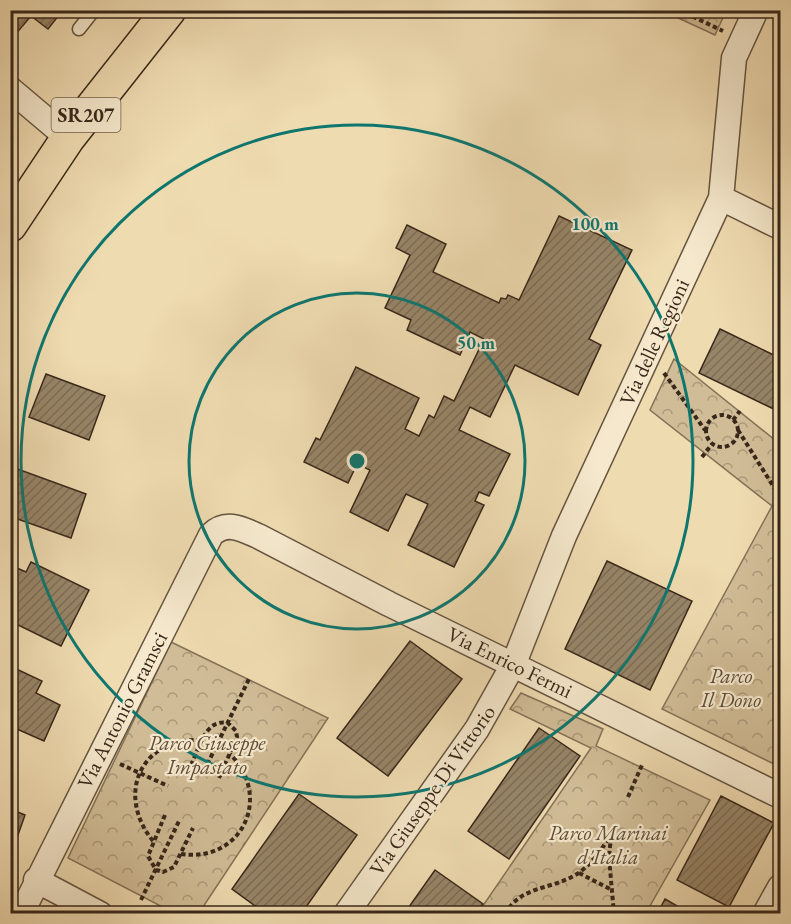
<svg xmlns="http://www.w3.org/2000/svg" width="791" height="924" font-family="'EB Garamond',serif">
<defs>
<pattern id="park-crowns" width="20" height="18" patternUnits="userSpaceOnUse" patternTransform="scale(1.5)"><rect width="20" height="18" fill="#d0bc96"/><path d="M2 6a3 3 0 1 1 6 0M12 15a3 3 0 1 1 6 0" fill="none" stroke="#aa997a"/></pattern>
<pattern id="building-hatch" width="6" height="6" patternUnits="userSpaceOnUse" patternTransform="scale(1.5)"><rect width="6" height="6" fill="#978568"/><path d="M-1 1l2-2M0 6l6-6M5 7l2-2" fill="none" stroke="#7c6d55"/></pattern>
</defs>
<rect width="100%" height="100%" fill="#efdbb0"/>
<filter id="stains"><feTurbulence type="fractalNoise" baseFrequency=".00333" numOctaves="4"/><feColorMatrix values="0 0 0 0 .2 0 0 0 0 .09 0 0 0 0 .02 0 0 0 .5 -.17"/></filter>
<radialGradient id="worn" r=".72"><stop offset=".6" stop-color="#630" stop-opacity="0"/><stop offset="1" stop-color="#630" stop-opacity=".3"/></radialGradient>
<path fill="url(#park-crowns)" stroke="#847258" stroke-width="1.5" d="M663,11H726L715,35Z
M674,359L780,444V767L662,709L772,506L650,410Z
M171,642L328,718L199,913H174L68,858Z
M521,693L603,729L596,746L710,800L646,913H478L591,748L510,709Z"/>
<path fill="url(#building-hatch)" stroke="#38271a" stroke-width="1.5" d="M10,10H63L48,29L31,16L14,36L10,33Z
M559,216L632,250L589,339L601,345L578,395L515,365L490,417L470,407L459,430L510,454L489,496L479,492L475,501L484,505L454,567L408,545L428,504L406,494L388,531L350,512L370,470L357,464L348,483L304,462L316,438L320,440L356,367L419,398L405,429L419,436L429,415L434,418L444,396L454,401L484,339L470,332L460,355L407,330L411,320L385,308L410,255L396,248L407,225L446,244L433,272L499,303L501,298L506,299L508,295L519,300Z
M720,329L780,358V412L699,373Z
M46,374L105,396L89,440L29,417Z
M12,467L86,494L71,538L12,517L16,507L10,505Z
M607,561L692,601L650,690L565,649Z
M31,562L89,590L61,646L10,621V565L26,572Z
M410,641L462,679L388,776L337,738Z
M10,666L42,681L36,693L60,705L44,741L10,726Z
M539,728L580,756L509,859L468,831Z
M299,794L357,835L301,914H266L232,889Z
M721,796L774,823L729,907L677,880Z
M10,809L25,815L12,852H10Z
M435,870L483,904L476,914H404Z
M665,899L691,914H657Z"/>
<g fill="none" stroke-linecap="round" stroke-linejoin="round">
<defs>
<path id="service" d="M79,29L94,10"/>
<path id="minor" d="M10,89L68,138
M721,198L780,227
M36,880L100,914
M21,914L211,535C226,520 242,529 258,536L389,604L780,796
M346,914L477,729L514,663L564,536L721,198L734,58L756,10
M765,914L780,887"/>
<path id="primary" d="M10,225L68,138L169,10"/>
</defs>
<use href="#service" stroke="#665440" stroke-width="15"/>
<use href="#minor" stroke="#665440" stroke-width="27"/>
<use href="#primary" stroke="#38271a" stroke-width="36"/>
<path stroke="#38271a" stroke-width="4" stroke-dasharray="4.5 3" stroke-linecap="butt" d="M679,10L723,31
M664,373L705,430
M706 431a16 16 0 1 1 32 0a16 16 0 1 1-32 0Z
M733,420L740,411
M738,430L780,497
M702,457L712,444
M120,764L168,786
M191,765C199,749 205,718 228,723L236,731L237,737L219,778
M204,771L250,677
M628,797L642,765
M165,815L148,856L156,870L163,872L174,867L193,828
M611,836L609,857L614,914
M153,841C115,794 141,737 202,740
M181,854C242,863 273,797 230,754
M579,873L610,889
M141,900L179,821
M505,914C521,885 552,890 577,874C591,865 602,849 611,835
M537,914L548,911L555,914"/>
<use href="#service" stroke="#f5e8cc" stroke-width="12"/>
<use href="#minor" stroke="#f5e8cc" stroke-width="24"/>
<use href="#primary" stroke="#efdbb0" stroke-width="33"/>
</g>
<g fill="none" stroke="#0f766e" stroke-width="3">
<circle cx="357" cy="461" r="168"/>
<circle cx="357" cy="461" r="336"/>
</g>
<g text-anchor="middle" dominant-baseline="central" stroke-width="4.5" stroke-linejoin="round" paint-order="stroke">
<rect fill="#f5e8cc" stroke="#71614f" stroke-width="1.5" x="51.5" y="98" width="69" height="34" rx="4.5"/>
<g font-size="20" font-weight="bold" fill="#38271a">
<text x="86" y="115">SR207</text>
</g>
<g font-size="21" fill="#38271a" stroke="#f5e8cc">
<text transform="translate(654 342) rotate(-65)">Via delle Regioni</text>
<text transform="translate(510 662) rotate(26)">Via Enrico Fermi</text>
<text transform="translate(122 710) rotate(-63)">Via Antonio Gramsci</text>
<text transform="translate(432 790) rotate(-55)">Via Giuseppe Di Vittorio</text>
</g>
<g font-size="21" font-style="italic" fill="#5e4c39" stroke="#f5e8cc">
<text x="731" y="675">Parco<tspan x="731" dy="24">Il Dono</tspan></text>
<text x="207" y="742">Parco Giuseppe<tspan x="207" dy="24">Impastato</tspan></text>
<text x="608" y="832">Parco Marinai<tspan x="608" dy="24">d'Italia</tspan></text>
</g>
</g>
<circle cx="357" cy="461" r="9" fill="#0f766e" stroke="#f5e8cc" stroke-width="3"/>
<g font-size="18" text-anchor="middle" font-weight="bold" fill="#0f766e" stroke="#f5e8cc" stroke-width="4.5" stroke-linejoin="round" paint-order="stroke">
<text x="595" y="230">100 m</text>
<text x="476" y="349">50 m</text>
</g>
<rect width="791" height="924" fill="none" stroke="#efdbb0" stroke-width="36"/>
<rect x="12" y="12" width="767" height="900" fill="none" stroke="#38271a" stroke-width="3"/>
<rect x="18" y="18" width="755" height="888" fill="none" stroke="#38271a" stroke-width="1.5"/>
<rect width="100%" height="100%" filter="url(#stains)"/>
<rect width="100%" height="100%" fill="url(#worn)"/>
</svg>
